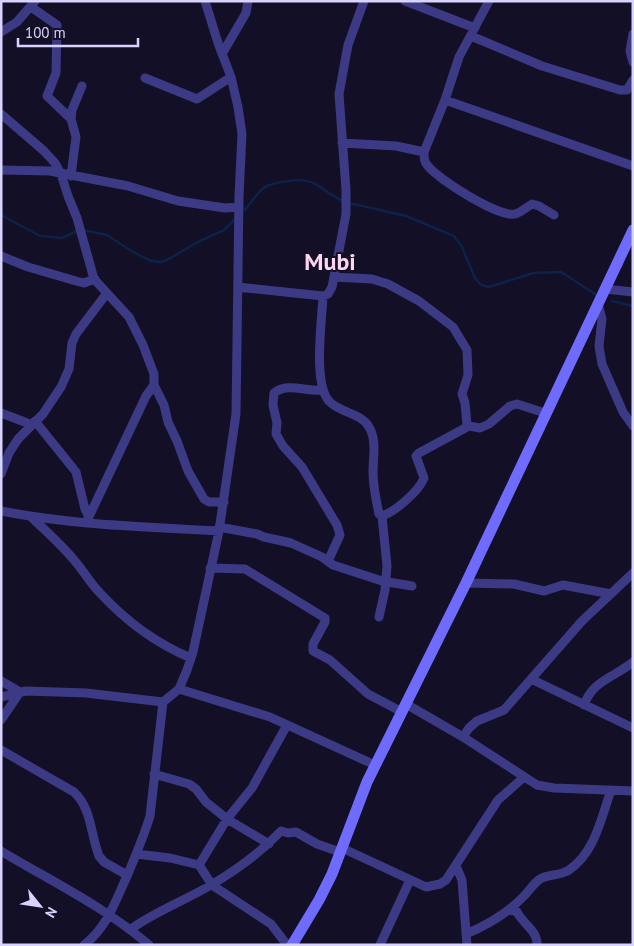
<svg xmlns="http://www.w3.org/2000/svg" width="634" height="946" font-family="'PT Sans',sans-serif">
<rect width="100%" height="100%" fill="#130f26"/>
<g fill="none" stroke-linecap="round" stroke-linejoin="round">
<path stroke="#0c2248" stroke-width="2.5" d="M349,203L406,216L454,236L461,245L475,278L481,285L489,287L533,273L561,272L598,296
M245,210C261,189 262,184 289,181C298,180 305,179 313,183C324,188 332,197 344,201
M1,215L40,236L62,238L77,231
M83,230L107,235L133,252L151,261L160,262L167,260L198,242L224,230L235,219
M612,301L633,306"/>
<path stroke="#3d3a85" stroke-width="9" d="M405,1L475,28
M489,1L459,57L445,100L424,152C424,158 424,162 428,166C438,179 499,218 515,214C520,213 527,207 532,204L539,206L554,215
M31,7L57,25L56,73L47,96L71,119
M1,32L17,22L35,1
M633,34L630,51L633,62
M471,36L542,66L620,90H627L633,80
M222,54L246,13L248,1
M145,78L197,99L231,77
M445,100L633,166
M1,114L44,151L55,163L61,174L68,196L77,218L94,279L129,317L143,345L154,374V385L164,405L168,422L177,441L188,471L204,499L209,502H224
M342,143L396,146L424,152
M1,170L50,171L128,186L178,201L225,208L239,207
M71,176L76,137L71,119L72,110L82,86
M1,256L28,267L76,281L84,283L95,279
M334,277L372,279L388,284L419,301L453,327L467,350L468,375L462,394L465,403L467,425L469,426
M238,287L323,296L328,294L332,287L346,214V190L339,94L348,45L364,1
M605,289L633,292
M323,296C322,320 312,388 331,403C342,413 361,413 369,427C377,440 373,458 373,472C373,486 376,500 379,514L382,516L387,566L385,590L379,617
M598,304L602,319L599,346L602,364L623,412L633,426
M322,390C306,392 288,382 274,393L273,405L277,423L276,434L283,446L302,467L337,525L340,535L328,561
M1,413L30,424
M35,421L76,472L85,509L89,517
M1,474L9,453L18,439L43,414L61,387L69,369L72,343L76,334L107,293
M1,511C73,525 146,527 219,531
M30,516C45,530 61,544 74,560C83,570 90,583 100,593C125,620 157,644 191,658
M382,516C396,511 419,491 424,478L416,456L419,453L469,426L480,428L489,424L510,406L517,404L545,413
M86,523L146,396L154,385
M219,527L257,534L264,537L291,543L322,557L333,565L382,581L412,586
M210,568L245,569L320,615L325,618V622L313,644V651L330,660L368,694L402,712
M466,583L514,584L544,591L563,585L611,594
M531,679L633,728
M1,681L20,692L1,720
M179,689L270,717L375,765
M1,697L26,691L86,693L163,702
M406,704L463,737L537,785L554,788L633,791
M584,705C593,680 615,677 633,662
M463,737L469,728L477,721L504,710L582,621L633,573
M1,750L74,792C92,809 90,833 99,856L104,862L127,875
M154,774L189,784L196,789L206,802L227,819L269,844
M342,848L426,887L440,884L446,880L498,800L524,777
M1,851C51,881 105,907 149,945
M136,854L170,858L199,865L212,885L271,924L287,945
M199,865L227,819L252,788L287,725
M456,866L462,880L467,945
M510,909L517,912C523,924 538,931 537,945
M131,929C156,911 184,901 211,885C235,871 262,851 281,831L288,833L296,832L317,844L340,852
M466,934C487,925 508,913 524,896C529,891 533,884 540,879C548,874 560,876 569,870C595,852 601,819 611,790
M84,945C108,927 116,899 128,874C136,854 144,836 150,816L163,702L179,689L187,670L193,652L219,531L236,414L239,196L242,134L238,107L231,77L218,43L205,1
M380,945L410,880"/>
<path stroke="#6f6bff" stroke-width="11" d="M292,945L319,900L332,874L367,782L466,583L633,230"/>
</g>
<g text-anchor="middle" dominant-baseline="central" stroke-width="4" stroke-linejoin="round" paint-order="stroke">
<g font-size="24" font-weight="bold" fill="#ffd6f0" stroke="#130f26">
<text x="330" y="261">Mubi</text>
</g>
</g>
<rect width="634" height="946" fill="none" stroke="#d9d4ff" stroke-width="5"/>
<g transform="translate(40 906) rotate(120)" stroke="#130f26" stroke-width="4" paint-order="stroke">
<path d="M0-4L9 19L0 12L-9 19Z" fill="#d9d4ff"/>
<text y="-8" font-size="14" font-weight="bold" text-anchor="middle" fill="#d9d4ff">N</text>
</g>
<path d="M18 38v8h120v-8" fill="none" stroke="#d9d4ff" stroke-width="2.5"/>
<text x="25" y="38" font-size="15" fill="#d9d4ff" stroke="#130f26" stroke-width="4" paint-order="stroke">100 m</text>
</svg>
